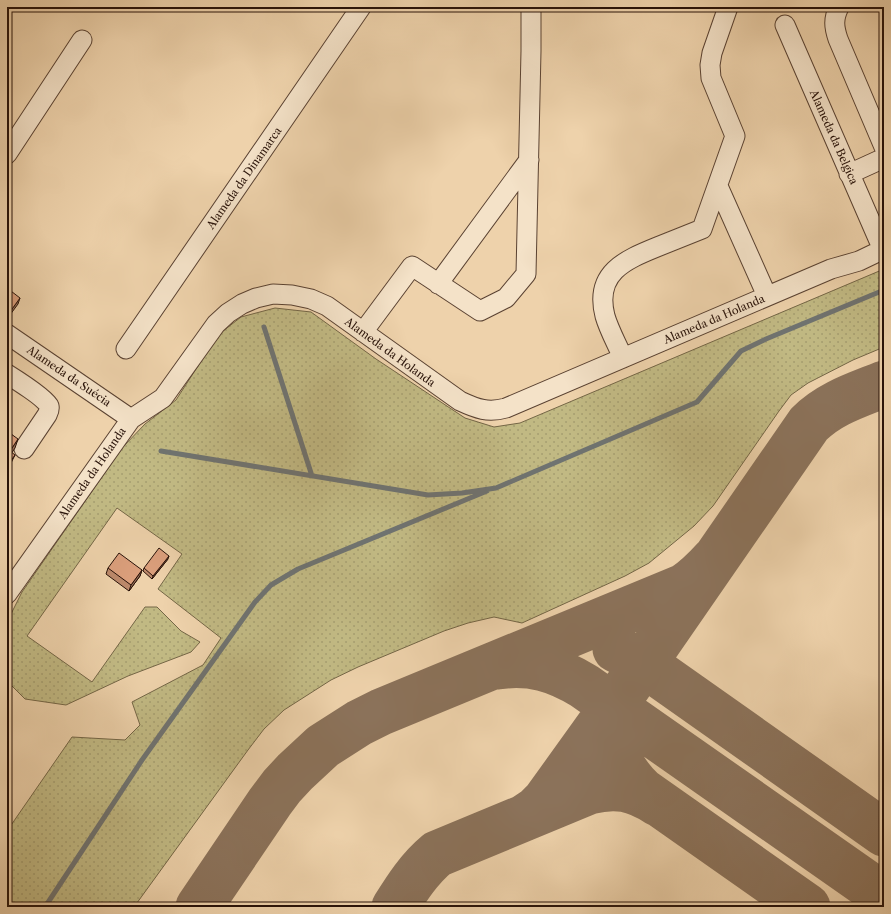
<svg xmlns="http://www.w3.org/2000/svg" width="891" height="914" font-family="'Libre Caslon Text',serif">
<defs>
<pattern id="grass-dots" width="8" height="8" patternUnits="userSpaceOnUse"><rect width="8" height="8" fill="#c1b983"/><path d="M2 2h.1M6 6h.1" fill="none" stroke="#a69e70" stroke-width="1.8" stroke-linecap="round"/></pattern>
</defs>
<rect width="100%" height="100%" fill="#eed2ab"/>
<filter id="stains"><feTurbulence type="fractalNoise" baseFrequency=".005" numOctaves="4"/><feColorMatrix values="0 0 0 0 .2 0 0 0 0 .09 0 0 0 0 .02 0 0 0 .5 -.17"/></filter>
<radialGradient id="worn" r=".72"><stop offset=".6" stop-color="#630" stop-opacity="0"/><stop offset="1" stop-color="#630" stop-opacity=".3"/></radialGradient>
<path fill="url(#grass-dots)" stroke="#746646" d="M884,269V347L853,360L808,383L791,395L779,411L713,506L694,526L649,563L625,576L522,623L494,617L468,623L444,631L358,667L331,680L284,710L264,729L248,750L134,907H7V831L72,737L125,740L140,725L132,702L203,665L221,638L158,589L182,554L117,508L27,636L92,682L145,607H157L181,631L200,642L191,652L128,676L66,705L25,699L7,681V622L22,592L122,448L145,424L176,400L218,335L241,317L275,308L311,312L376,359L465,418L494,427L520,423Z"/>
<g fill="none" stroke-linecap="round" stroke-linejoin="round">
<path stroke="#6f7371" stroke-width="5" d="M264,327L312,476
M161,451L428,495L462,493L496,488L697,402L741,351L766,339L884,290
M45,907L142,760L255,602L271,585L298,569L487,491"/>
<path stroke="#8b725a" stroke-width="47" d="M616,649L643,663L884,833
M497,666C531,661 556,669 584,686L884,896
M622,695C604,732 614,764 642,791L807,907
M524,818L536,810L546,800L625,690L809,424C830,403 857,395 884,384
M199,907L270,802L282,786L295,772L323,746L359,723L381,712L684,587C696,579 705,570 715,559
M395,907C407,888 419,869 437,854L589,791C617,784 634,788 658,803"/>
<defs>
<path id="minor" d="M839,7C833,19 834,27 838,39L884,147
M785,25L883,250
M7,154L82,40
M849,174L884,158
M718,186L767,296
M438,284L529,160
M363,332L412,266L480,311L506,298L526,274L531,51V7
M7,334L131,419
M126,349L361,7
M623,358C617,344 609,330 605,316C594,273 625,260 657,247C672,241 687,235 702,229L735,136L711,78L710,65L712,53L728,7
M7,374C15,379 47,399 49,406C50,410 48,413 47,415L24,449
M7,594L131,419L163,398L216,324L228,313L242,304L256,298L273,294L292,295L311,299L327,306L460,401C477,409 488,413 506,408L831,269L859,261L884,249"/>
</defs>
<use href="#minor" stroke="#5a4232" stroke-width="21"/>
<use href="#minor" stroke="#f4e2c8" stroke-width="19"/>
</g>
<path fill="#bc896b" stroke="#281209" d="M168,559L152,579L143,571L144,568Z
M108,568L142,570L140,576L129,591L106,574Z"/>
<path fill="#996f57" stroke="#281209" d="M20,298L18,304L7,319V316Z
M18,439L15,448L7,460L10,451Z
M15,455L11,463L7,470V466Z
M169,556L168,559L152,579L153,576Z
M142,570L140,576L129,591L131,585Z"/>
<path fill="#db9f7c" stroke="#281209" d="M7,288L20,298L7,316Z
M7,431L18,439L10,451L15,455L7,466Z
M159,548L169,556L153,576L144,568Z
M119,553L142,570L131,585L108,568Z"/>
<g text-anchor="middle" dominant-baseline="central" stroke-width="3.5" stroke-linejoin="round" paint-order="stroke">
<g font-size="11" fill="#281209" stroke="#f4e2c8">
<text transform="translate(834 137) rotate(66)">Alameda da Belgica</text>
<text transform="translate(244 178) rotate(-55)">Alameda da Dinamarca</text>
<text transform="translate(714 319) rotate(-23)">Alameda da Holanda</text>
<text transform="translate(390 352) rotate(36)">Alameda da Holanda</text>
<text transform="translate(69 376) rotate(34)">Alameda da Suécia</text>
<text transform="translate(92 473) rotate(-55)">Alameda da Holanda</text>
</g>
</g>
<rect width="891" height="914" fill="none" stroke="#eed2ab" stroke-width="24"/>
<rect x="8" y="8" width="875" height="898" fill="none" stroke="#281209" stroke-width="2"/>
<rect x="12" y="12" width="867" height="890" fill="none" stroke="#281209"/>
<rect width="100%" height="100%" filter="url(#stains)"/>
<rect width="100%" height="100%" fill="url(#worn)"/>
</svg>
